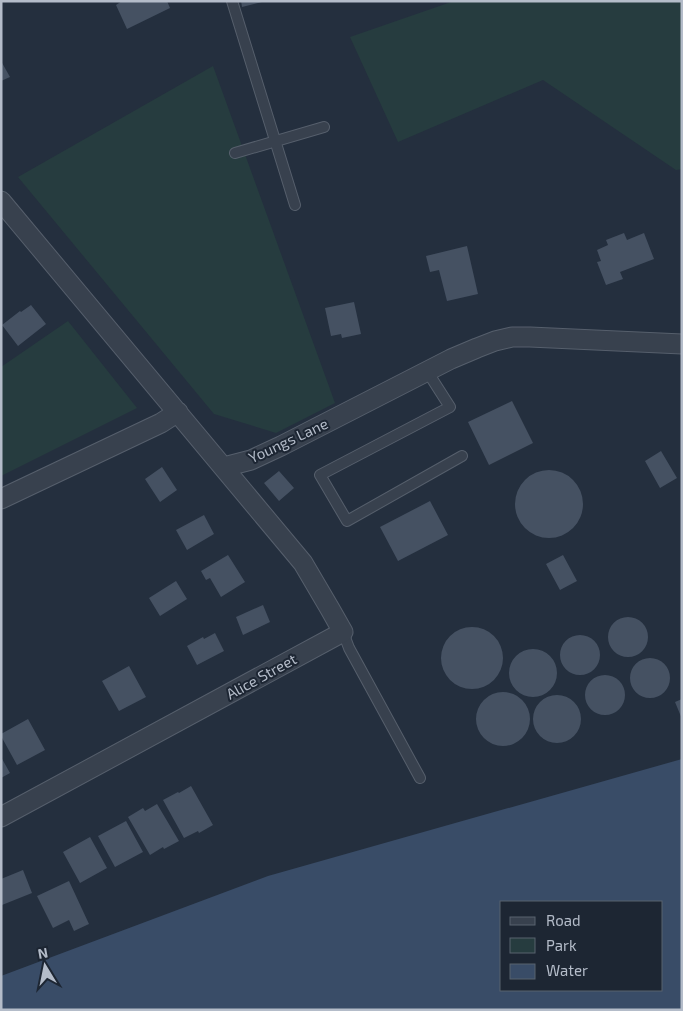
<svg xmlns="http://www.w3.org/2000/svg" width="683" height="1011" font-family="'Exo 2',sans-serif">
<rect width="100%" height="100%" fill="#242f3e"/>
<path fill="#263c3f" d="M454,1H682V169L676,170L543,80L398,142L350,37Z
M213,66L335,403L276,433L214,414L18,177Z
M68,321L137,408L1,476V367Z"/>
<path fill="#394c67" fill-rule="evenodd" d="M682,759V1010H1V976L268,876ZM502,902H662V990H502Z"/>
<path fill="#455162" d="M122,1H167L170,8L127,29L116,5Z
M241,1H262V2L242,7Z
M1,61L10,77L1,81Z
M624,233L627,240L644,233L654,259L620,272L623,279L606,285L597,262L601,261L597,250L608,245L606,240Z
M467,246L478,294L447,301L439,270L430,272L426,256Z
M354,302L361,334L342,338L341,334L331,336L325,308Z
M31,305L46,324L18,346L2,325L20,311L21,312Z
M512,401L533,443L489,465L468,422Z
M661,451L677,478L660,488L645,461Z
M162,467L177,490L160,502L145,479Z
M515 504a34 34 0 1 1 68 0a34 34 0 1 1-68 0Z
M279,471L294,488L279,501L264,483Z
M430,501L448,535L398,561L380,527Z
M204,515L214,534L187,550L176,530Z
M228,555L245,582L221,597L210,578L206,580L201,571Z
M563,555L577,581L560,590L546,564Z
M176,581L187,599L160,616L149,598Z
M263,605L270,622L243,635L236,617Z
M608 637a20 20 0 1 1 40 0a20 20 0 1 1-40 0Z
M441 658a31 31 0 1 1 62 0a31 31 0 1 1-62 0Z
M215,633L224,651L197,665L187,646L203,637L204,639Z
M560 655a20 20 0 1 1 40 0a20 20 0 1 1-40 0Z
M509 673a24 24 0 1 1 48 0a24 24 0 1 1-48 0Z
M630 678a20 20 0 1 1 40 0a20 20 0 1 1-40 0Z
M129,666L146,697L119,711L102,681Z
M585 695a20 20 0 1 1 40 0a20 20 0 1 1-40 0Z
M476 719a27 27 0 1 1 54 0a27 27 0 1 1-54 0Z
M533 719a24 24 0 1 1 48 0a24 24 0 1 1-48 0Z
M682,699V719L675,702Z
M28,719L45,750L17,765L1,736V734Z
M1,757L10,773L1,778Z
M191,786L213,825L199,833L198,831L184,838L163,800L178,792L179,793Z
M157,804L179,841L164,849L163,847L150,855L128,817L143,808L145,811Z
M126,821L143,852L115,867L98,836Z
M90,837L107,868L80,883L63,852Z
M23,870L32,893L2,905L1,879Z
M69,881L89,924L74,931L69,920L53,928L37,896Z"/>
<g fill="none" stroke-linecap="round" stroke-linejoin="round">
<defs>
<path id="service" d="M232,1L295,205
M235,153L324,127
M427,371L450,407L320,475L347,521L462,456
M343,632L349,648L420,778"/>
<path id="minor" d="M1,201L303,563L330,609L343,632L1,817
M224,467L251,460L281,446L451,359L477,348L495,341L512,337H530L682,344
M1,499L161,423L178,412"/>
</defs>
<use href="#service" stroke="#565f6c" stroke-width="12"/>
<use href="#minor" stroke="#565f6c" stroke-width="21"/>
<use href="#service" stroke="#38414e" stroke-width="10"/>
<use href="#minor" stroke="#38414e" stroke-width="19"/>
</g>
<g text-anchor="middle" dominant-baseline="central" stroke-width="4" stroke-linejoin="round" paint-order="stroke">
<g font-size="15" fill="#b4bcc9" stroke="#1d2633">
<text transform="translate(288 440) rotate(-25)">Youngs Lane</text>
<text transform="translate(261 676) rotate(-29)">Alice Street</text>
</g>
</g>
<rect width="683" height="1011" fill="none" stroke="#b4bcc9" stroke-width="5"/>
<rect x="500" y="901" width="162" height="90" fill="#1d2633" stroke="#59626f"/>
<rect x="510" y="917" width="25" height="8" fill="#38414e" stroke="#59626f"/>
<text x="546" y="926" font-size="15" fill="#b4bcc9">Road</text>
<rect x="510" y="938" width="25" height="15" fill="#263c3f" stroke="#59626f"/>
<text x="546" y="951" font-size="15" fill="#b4bcc9">Park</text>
<rect x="510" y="964" width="25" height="15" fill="#394c67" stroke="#59626f"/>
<text x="546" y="976" font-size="15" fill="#b4bcc9">Water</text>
<g transform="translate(45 966) rotate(350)" stroke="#1d2633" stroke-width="4" paint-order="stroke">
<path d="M0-4L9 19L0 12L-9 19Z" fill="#b4bcc9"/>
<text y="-8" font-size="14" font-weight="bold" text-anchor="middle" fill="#b4bcc9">N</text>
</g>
</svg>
